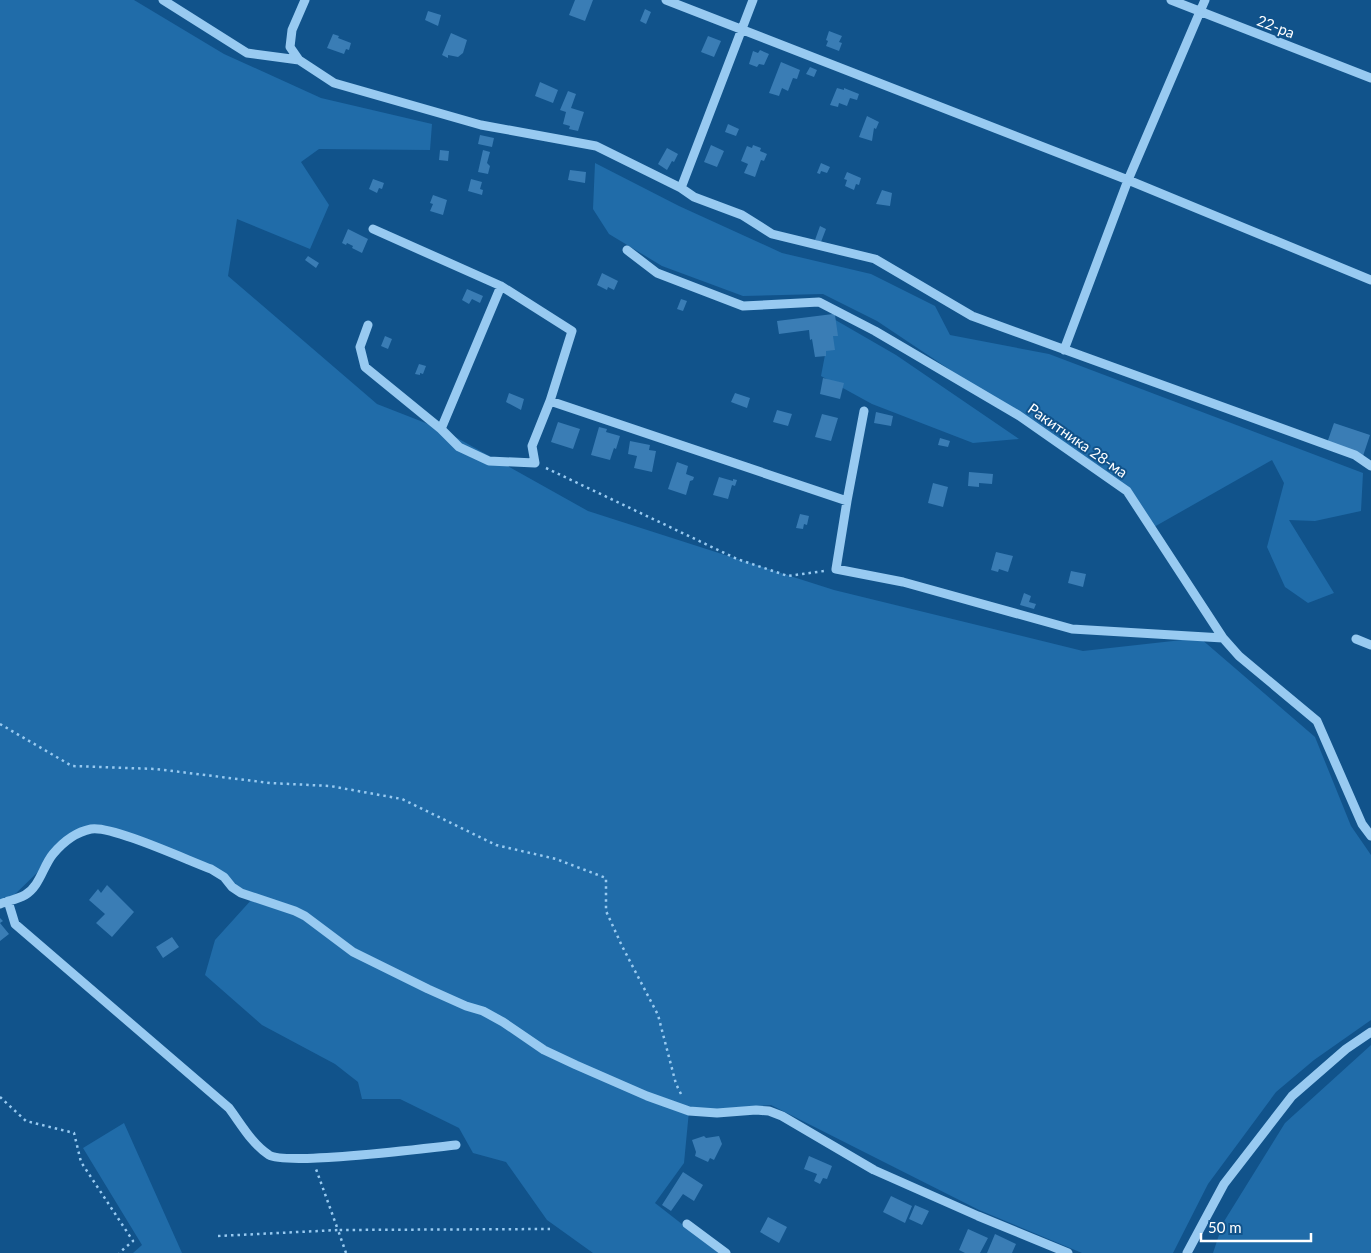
<svg xmlns="http://www.w3.org/2000/svg" width="1371" height="1253" font-family="Lato,sans-serif">
<rect width="100%" height="100%" fill="#11538b"/>
<path fill="#206ca9" d="M0,0H134L224,54L321,98L432,124L430,150L319,149L301,162L329,205L310,249L237,219L228,276L377,404L441,429L588,511L834,590L1083,651L1200,638L1315,737L1351,826L1371,855V1020L1314,1060L1276,1092L1208,1184L1173,1253H1082L979,1210L771,1105L689,1111L684,1163L655,1203L719,1253H593L547,1220L506,1162L473,1153L459,1128L400,1099H362L358,1082L335,1064L262,1025L205,975L215,940L253,898L211,869L93,829L77,834L8,901L0,906Z
M595,163L679,206L782,253L871,274L935,306L950,335L1049,354L1363,473L1361,511L1315,521L1289,520L1334,593L1308,603L1285,587L1267,547L1284,483L1272,460L1154,527L1130,490L877,321L823,294L743,296L662,266L609,234L593,209Z
M832,318L896,355L1019,439L973,443L872,404L821,376Z
M1371,1045V1253H1213L1223,1223L1285,1123Z
M124,1123L182,1253H133L142,1245L83,1148Z"/>
<path fill="#3a7db5" d="M575,0H593L585,21L569,15Z
M645,9L651,12L646,24L640,21Z
M428,11L441,15L438,26L425,20Z
M829,31L842,36L839,42L842,43L839,51L826,46L828,41L826,40Z
M451,33L467,40L463,53L458,57L448,55V58L442,55Z
M333,34L339,36L338,38L351,43L349,50L346,49L344,54L327,48Z
M708,36L721,41L714,57L701,52Z
M760,50L769,54L764,65L759,64L757,67L749,64L753,51L758,53Z
M781,62L800,70L797,79L793,78L788,91L782,88L779,96L769,93Z
M810,67L817,70L814,77L806,74Z
M540,82L558,90L553,103L535,96Z
M837,88L844,90V88L859,94L857,100L850,98L847,106L839,103L838,107L830,105Z
M568,91L576,94L571,108L584,112L578,131L569,129L570,126L563,124L566,112L560,110Z
M867,116L879,122L876,129L874,128L872,141L859,137Z
M728,124L739,129L736,136L725,132Z
M480,135L494,138L492,147L478,144Z
M711,145L724,151L717,167L704,162Z
M753,145L761,148L760,151L767,154L764,161L761,160L755,177L744,173L748,164L741,161L747,146L752,148Z
M667,148L678,154L674,162L672,161L667,170L658,164Z
M440,150L449,151L448,161L439,160Z
M483,150L490,152L487,163L490,166L488,174L478,172Z
M821,163L830,167L827,173L821,171L820,174L817,173Z
M570,170L586,172L585,183L568,180Z
M847,172L861,178L859,185L856,184L854,190L845,186L847,180L844,179Z
M373,179L384,183L382,189L379,188L377,193L369,189Z
M471,179L482,182L480,189L483,190L482,195L468,191Z
M882,190L892,193L890,206L876,204Z
M433,195L447,200L443,215L430,211L433,204L430,203Z
M820,226L826,229L821,242L815,240Z
M348,229L368,239L362,253L352,248L353,246L347,243L346,245L342,243Z
M308,256L319,263L316,268L305,260Z
M602,273L618,281L614,290L608,287L607,290L597,285Z
M467,289L483,296L480,303L472,299L469,304L462,300Z
M681,299L687,301L683,311L677,309Z
M833,314L835,315L838,336H833L835,350L826,351V356L815,357L812,339L810,340L809,330L779,334L777,321Z
M385,336L392,339L388,349L381,346Z
M419,364L426,366L423,374L420,373V375L415,374Z
M823,378L844,383L840,399L820,394Z
M509,393L524,399L521,410L506,402Z
M735,393L750,398L747,408L731,402Z
M777,410L792,414L788,426L773,422Z
M876,412L893,416L891,426L874,423Z
M822,414L838,418L831,441L815,437Z
M558,422L580,429L573,449L551,442Z
M1334,423L1370,435L1363,456L1327,443Z
M599,427L607,429L606,432L620,436L616,449L614,448L610,460L591,455Z
M940,438L950,441L948,447L938,445Z
M630,441L650,445L649,450L656,451L652,472L634,468L637,456L628,454Z
M677,462L688,466L686,474L694,477L693,480L690,481L686,495L668,489Z
M969,472L993,474L992,484L979,483V487L968,486Z
M719,477L733,481V479L737,480L735,486L732,485L728,499L713,495Z
M933,483L948,487L943,507L928,503Z
M800,514L809,516L807,525L804,524L803,529L796,528Z
M996,552L1013,556L1008,572L999,569L998,572L991,570Z
M1071,571L1086,574L1083,587L1068,583Z
M1024,593L1031,596L1029,602L1036,604L1034,609L1020,605Z
M107,885L134,912L112,937L96,923L105,914L89,900L98,889L101,893Z
M0,918L3,921L0,923L9,934L0,941Z
M172,937L179,947L163,958L156,947Z
M704,1136L706,1138L719,1136L722,1144L714,1160L710,1158L708,1162L695,1156L696,1152L692,1140Z
M809,1156L832,1166L827,1179L823,1178L820,1184L814,1181L817,1174L804,1169Z
M683,1172L703,1185L694,1201L683,1194L671,1211L662,1205Z
M891,1196L912,1206L905,1223L883,1212Z
M915,1205L929,1211L922,1225L909,1219Z
M768,1217L787,1227L779,1243L760,1232Z
M968,1229L988,1238L980,1253H965L959,1250Z
M995,1234L1016,1244L1012,1253H987Z"/>
<g fill="none" stroke-linecap="round" stroke-linejoin="round">
<path stroke="#98caf1" stroke-width="2.5" stroke-dasharray="2.5 4" stroke-linecap="butt" d="M546,468L737,559L788,576L824,571
M0,724L72,766L156,769L270,783L330,786L402,799L496,845L556,859L606,878V911L622,946L658,1015L676,1084L682,1096
M0,1097L26,1121L74,1133L81,1162L133,1241L119,1253
M218,1236L338,1230L316,1169
M346,1253L338,1230L550,1229"/>
<path stroke="#98caf1" stroke-width="9" d="M163,0L247,53L299,60L334,83L481,125L596,146L681,188L694,197L742,215L772,234L875,259L972,316L1355,455L1371,466
M666,0L1128,180L1371,280
M1171,0L1371,78
M299,60L290,47L292,30L305,0
M681,188L753,0
M373,229L501,286L572,331L550,401L847,501
M627,250L657,273L743,306L819,302L875,331L1018,415L1127,491L1223,638L1239,656L1317,721L1362,824L1371,836
M501,286L441,429L459,447L489,461L535,463L532,446L550,401
M368,325L360,347L365,367L441,429
M1064,350L1128,180L1205,0
M864,411L847,501L836,569L903,582L1072,629L1223,638
M1356,639L1371,645
M8,901L15,924L229,1108C241,1124 252,1144 269,1155C287,1166 426,1148 456,1145
M0,904C8,901 18,899 25,895C40,886 43,866 53,854C63,842 76,832 91,829C111,825 189,861 211,869L224,877L232,887L241,893L295,911L305,916L353,952L428,989L466,1006L483,1011L503,1022L544,1050L576,1065L647,1096L689,1111L717,1113L756,1110L769,1111L782,1116L874,1170L978,1216L1068,1253
M687,1224L726,1253
M1187,1253L1224,1184L1292,1096L1346,1049L1371,1032"/>
</g>
<g text-anchor="middle" dominant-baseline="central" stroke-width="4" stroke-linejoin="round" paint-order="stroke">
<g font-size="15" fill="#fff" stroke="#11538b">
<text transform="translate(1276 26) rotate(21)">22-ра</text>
<text transform="translate(1078 440) rotate(35)">Ракитника 28-ма</text>
</g>
</g>
<path d="M1201 1233v8h110v-8" fill="none" stroke="#ffffff" stroke-width="2.5"/>
<text x="1208" y="1233" font-size="15" fill="#ffffff" stroke="#11538b" stroke-width="4" paint-order="stroke">50 m</text>
</svg>
